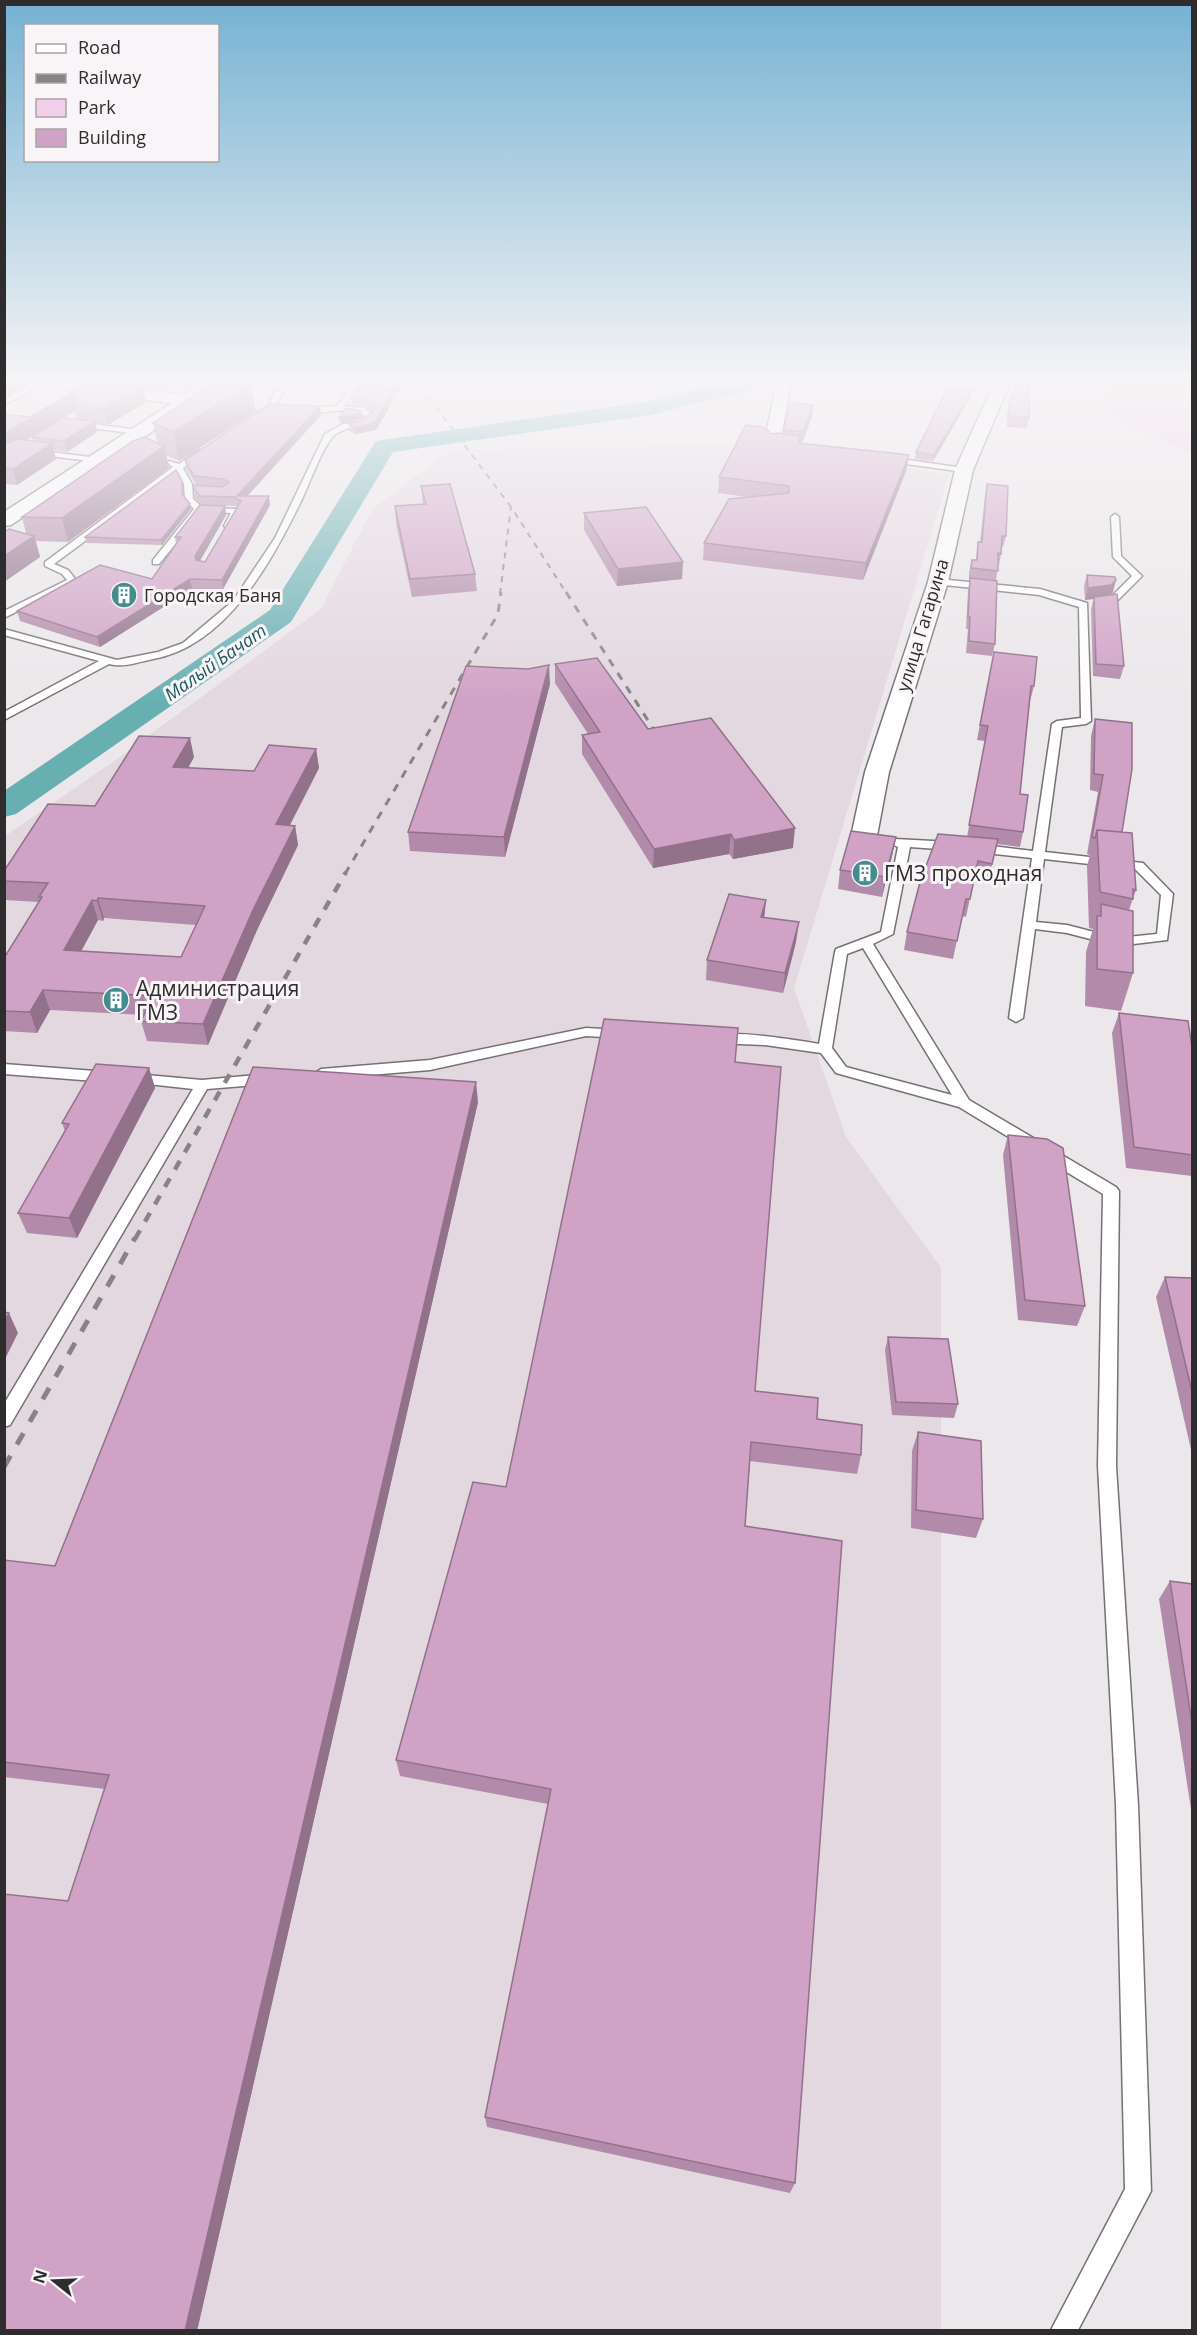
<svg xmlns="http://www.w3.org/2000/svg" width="1197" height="2335" font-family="'Open Sans',sans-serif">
<rect width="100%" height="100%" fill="#ebe7ea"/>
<path fill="#e3d7e0" d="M741,445L949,474L794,988L846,1137L941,1268V2330H5V836L113,762L321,609L372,509L451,450Z"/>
<path fill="#f1ceea" d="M1111,378H1192V455L1105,414Z"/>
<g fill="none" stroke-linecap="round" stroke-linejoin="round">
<path fill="#68afb2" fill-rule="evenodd" d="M732,378H754L756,384L753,389L651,415L393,452L291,622L16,814L4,817V791L270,610L376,441L651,401L733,380Z"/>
<defs>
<path id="lane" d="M352,378H360V385L344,406L364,408L374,416C362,430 341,425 331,439C320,453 311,480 303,497C274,558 227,646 153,659C139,662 123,668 109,664L4,720V712L99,661L4,635V629L117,660L158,652L183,643L233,601L275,538L325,434L343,424L361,421L365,416C345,402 317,420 296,409C302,406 327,407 337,406L352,385Z
M39,380L46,382L4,405V400Z
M179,382L207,385L211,387L207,389L176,386Z
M276,391L283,393C276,405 269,417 254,418V414L268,406Z
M77,422L139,430L143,432L139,434L74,426V422Z
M35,450L98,458L102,460L98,462L32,454V450Z
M199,450L206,452L183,468L192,484L193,499L203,508L239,509L240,511L231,528L224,526L231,513L202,511L159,564H153V560L194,509L185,500L184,484L178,472L54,564L68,570L77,581L75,583L4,618V611L67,580L62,574L45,566V562L173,467L168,463L169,461L179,464Z
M887,457L964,468L968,470L964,472L884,461V457Z
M1115,514L1119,517L1121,556L1142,576L1115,603L1099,606L1094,603L1096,601L1109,599L1132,576L1113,557L1111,517Z
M938,579L1040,589L1087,603L1091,721L1086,724L1062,727L1045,852L1143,863L1173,894L1167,940L1117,946L1067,933L1035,929L1023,1018L1016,1022L1009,1018L1032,858L976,852L970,848L976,844L1033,851L1052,724L1057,721L1081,718L1079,607L1039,595L935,584L933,582ZM1044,859L1135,869L1161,895L1157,934L1117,938L1067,925L1036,922Z
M895,839L952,842L958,846L952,850L910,847L893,934L873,944L969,1100L1116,1187L1119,1191L1116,1466L1138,1805L1151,2191L1078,2330H1051L1125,2189L1116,1805L1098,1466L1103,1194L959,1107L836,1073L821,1053L765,1045L716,1043L709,1038C719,1027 801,1041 819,1044L835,952L836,949L881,932L898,847L889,843ZM863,948L952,1095L846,1067L832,1048L847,954Z
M586,1028L620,1030L627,1034L620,1038L586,1036L430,1070L321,1079L314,1074L321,1069L430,1060Z
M4,1064L108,1072L115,1077L108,1082L4,1074Z
M135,1074L202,1080L267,1074L274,1079L267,1084L207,1089L10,1425L4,1427V1404L193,1089L130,1082L128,1079Z"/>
<path id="street" d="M778,378H792L780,443L772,448L764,443Z"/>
<path id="secondary" d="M8,378H55L184,395L209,378H228L195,403L11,525L4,526V512L172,403L16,383Z
M996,378H1012L973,470L948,582L889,772L876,841L872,846L863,849L854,846L850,841L865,772L928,582L955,470Z"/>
</defs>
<use href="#lane" stroke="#757174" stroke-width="3"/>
<use href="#street" stroke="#757174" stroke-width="3"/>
<use href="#secondary" stroke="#757174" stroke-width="3"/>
<use href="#lane" fill="#fff" fill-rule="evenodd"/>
<use href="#street" fill="#fff" fill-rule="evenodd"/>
<use href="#secondary" fill="#fff" fill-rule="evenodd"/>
<path stroke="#878486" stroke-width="2" stroke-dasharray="6 6" stroke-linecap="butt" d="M414,378L511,507L567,594
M500,594L511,507"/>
<path stroke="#878486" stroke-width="3" stroke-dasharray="8 8" stroke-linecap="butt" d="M566,592L656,733
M345,874L498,614L501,592"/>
<path stroke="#878486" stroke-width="4.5" stroke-dasharray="10 10" stroke-linecap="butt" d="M135,1239L346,872"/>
<path stroke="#878486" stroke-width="5" stroke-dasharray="13 13" stroke-linecap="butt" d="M4,1467L135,1238"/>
</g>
<path fill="#b38baa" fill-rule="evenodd" d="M117,378L181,379L163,390L143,387L146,402L108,425L95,423L97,432L67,452L54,450L56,459L17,485L4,484V414L30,417L94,380L118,383ZM75,411L77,419L64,418ZM32,437L33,441L27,440Z
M582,378H635V380L583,382Z
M398,392L392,395L393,401L376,430L355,434L349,431V424L364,419L372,412L365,406L352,405V398Z
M971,396L933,461L915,459L916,452Z
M1009,402L1029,418L1027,428L1007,427V413Z
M813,405L812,416L802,443H800L909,455L906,471L863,580L703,560L704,543L748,497L718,493L719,477L772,434H783L784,430Z
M256,412L179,461L166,455L169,468L68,542L36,541L40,557L4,582V532L26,533L22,517L157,443L153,423Z
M321,415L247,496L270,505L223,589H192L100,647L20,621L17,611L152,579L176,544L175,537L225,506L226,515L200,561L205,562L237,507L236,506L202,505L195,498L194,489L214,487L196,485L186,468L185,460Z
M182,481L183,496L190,504L191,509L162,545L86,543L85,537Z
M987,484L1006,536L1003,547H1002L1001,554L999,565H998L996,581L995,644L992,656L966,653L968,629H966L968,590L970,580H969V572L972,560H976L978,542H980L985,495Z
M421,486L475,574L477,591L412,597L396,523L395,506L423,504Z
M584,513L682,579L617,586L584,530Z
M1087,575L1113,592L1110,595L1124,666L1120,679L1093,676L1091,609L1094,599L1085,600L1084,586Z
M994,652L1034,686L1030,701V700L1020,794L1023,832L1020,847L997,844L988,881L974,879L966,917L962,916L953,959L904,950L907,932L967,837L985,741L977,740Z
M555,664L648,729L793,848L733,859L729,854L653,868L582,754V735L588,734L555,683Z
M550,684L505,857L410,851L408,832Z
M1095,719L1136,890L1129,910L1133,973L1121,1011L1085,1006L1086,952L1093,929L1089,928L1087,866L1090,855L1087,854L1098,792L1090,790L1091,736Z
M316,749L319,768L290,825L295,826L298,845L257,930L208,1045L147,1041L141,1021L144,1015L50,1010L37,1033L4,1031V958L39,902L5,900L4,898V871L95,806L194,757L188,768L254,771ZM104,918L196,925L181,957L81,951L98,920L103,921Z
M896,837L892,856L882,897L838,889L840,870Z
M766,900L764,917L796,942L783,993L706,980L707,960Z
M1119,1013L1192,1047V1176L1126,1168L1112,1033Z
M735,1062L755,1391L817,1419L861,1455L857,1474L750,1461L745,1526L795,2183L790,2193L487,2127L485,2117L548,1804L400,1776L396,1760L506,1487Z
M149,1068L155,1088L77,1238L27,1233L18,1213L65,1131L62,1123Z
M478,1102L197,2331H4L68,1901L105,1789L4,1777V1560L55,1566Z
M1008,1135L1085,1306L1077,1326L1018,1320L1003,1155Z
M1165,1277L1192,1278V1454L1156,1297Z
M888,1337L958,1404L954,1418L892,1415L885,1350Z
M918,1432L983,1519L976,1538L911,1528L912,1451Z
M1170,1581L1192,1584V1816L1159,1599Z"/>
<path fill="#92718b" d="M7,378H15L18,390L4,398V380Z
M161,378H181V379L163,390Z
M402,378H406L398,392L392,395L393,401L376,430L355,434V428L375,423L390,389Z
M251,384L256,412L179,461L173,432Z
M143,387L146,402L108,425L104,409Z
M972,390L971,396L933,461L934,455Z
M75,393L78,405H74L75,411L4,453V434Z
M813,405L812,416L802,443L803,432Z
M320,406L321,415L241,503L237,496Z
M361,411L362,417L360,419L340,423L339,418Z
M95,421L97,432L67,452L64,441Z
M52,443L56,459L17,485L13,469Z
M164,446L169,468L68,542L62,518Z
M909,455L906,471L863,580L866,563Z
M269,496L270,505L223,589L222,580Z
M190,504L191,509L162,545L161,540Z
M225,506L226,515L197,566L195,556Z
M34,536L40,557L4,582V556Z
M683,562L682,579L617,586L618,569Z
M190,579L192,589L100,647L97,637Z
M1116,580L1113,592L1108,597L1085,600L1088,588Z
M549,665L550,684L505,857L504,837Z
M190,738L194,757L178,786L173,767Z
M316,749L319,768L280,844L276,824Z
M295,826L298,845L257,930L208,1045L203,1024L253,910Z
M795,828L793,848L733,859L734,840Z
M731,834L729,854L653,868L654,849Z
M896,837L892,856L882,897L885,877Z
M98,898L104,918L103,921L97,901Z
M92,900L98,920L71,970L64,950Z
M766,900L764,920L761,917Z
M799,922L796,942L783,993L785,973Z
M43,990L50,1010L37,1033L30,1012Z
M149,1068L155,1088L77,1238L69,1218Z
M476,1082L478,1102L197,2331H185Z
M9,1313L18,1333L4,1361V1322Z"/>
<path fill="#d0a2c6" stroke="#92718b" stroke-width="1.5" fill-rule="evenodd" d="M365,378H402L398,386L390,389L392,394L375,423L355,428L349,424L364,419L376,409L365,400L352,398Z
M1022,378H1029V418L1009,416V402Z
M94,380L143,387L104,409L74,405L81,400L75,393L4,434V414L30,417Z
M212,383L251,384L173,432L153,423Z
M948,387L972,390L934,455L916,452Z
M789,403L813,405L803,432L784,430Z
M270,404L320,406L237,496H269L222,580L190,579L97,637L17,611L100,565L152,579L181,537H175L200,505L225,506L195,556L196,560L205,562L241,501L234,497L200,496L194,489V485L222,487L229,482L223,479L194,476L185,460Z
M346,408L361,411L359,414L339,418Z
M63,418L95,421L64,441L32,437Z
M746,425L763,427L772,434L777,433L801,436L798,443L909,455L866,563L704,543L729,499L789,493V486L719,477Z
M144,437L164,446L62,518L22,517L133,441Z
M18,439L52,443L13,469L4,468V445Z
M176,470L182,481V494L190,504L161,540L85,537Z
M450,484L475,574L410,579L395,506L426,504L421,486Z
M987,484L1008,486L1006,536H1002L1001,554L998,553V571L971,568L972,560H977L978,542H982Z
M646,507L683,562L618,569L584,513Z
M9,529L34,536L4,556V532Z
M1087,575L1115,577L1116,580L1111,585L1088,588Z
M970,578L997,581L995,644L969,641L970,617H968Z
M1117,594L1124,666L1096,664L1094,597Z
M994,652L1037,657L1034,686H1031L1020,794L1028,795L1023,832L969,825L988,726L980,725Z
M597,658L648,729L711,718L795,828L734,840L731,834L654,849L582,735L600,732L555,664Z
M549,665L504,837L408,832L466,666L528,669Z
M1095,719L1132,723V769L1122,832L1097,830L1095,838L1092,837L1103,775L1094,774Z
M139,736L190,738L173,767L254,771L269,745L316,749L276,824L295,826L253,910L203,1024L141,1021L153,996L43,990L30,1012L4,1011V958L42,897H39L48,883L4,881V871L48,804L95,806ZM98,898L205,906L181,957L64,950L92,900L97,901Z
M1097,830L1132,833L1136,890L1133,889V899L1100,892Z
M851,831L896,837L885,877L840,870Z
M938,834L998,839L992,864L978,861L970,899H966L957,941L907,932L920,882Z
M729,894L766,900L761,917L799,922L785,973L707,960Z
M1101,904L1133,911V973L1097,969V916H1101Z
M1119,1013L1188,1021L1192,1047V1155L1134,1147Z
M604,1019L738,1028L735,1062L781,1067L755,1391L818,1398L817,1419L862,1425L861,1455L751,1442L745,1526L842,1541L795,2183L485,2117L551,1789L396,1760L473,1482L506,1487Z
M96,1064L149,1068L69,1218L18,1213L69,1124L62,1123Z
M253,1067L476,1082L185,2331H4V1894L68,1901L109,1775L4,1762V1560L55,1566Z
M1008,1135L1047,1139L1063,1148L1085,1306L1025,1300Z
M1165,1277L1192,1278V1392Z
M4,1312L9,1313L4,1322Z
M888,1337L948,1339L958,1404L896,1402Z
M918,1432L981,1441L983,1519L916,1510Z
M1170,1581L1192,1584V1723Z"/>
<linearGradient id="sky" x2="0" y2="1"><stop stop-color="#75b2d2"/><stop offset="0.54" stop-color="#f6f4f6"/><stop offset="1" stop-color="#f6f4f6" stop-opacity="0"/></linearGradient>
<rect width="1197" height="705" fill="url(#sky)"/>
<defs>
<symbol id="building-disc" viewBox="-11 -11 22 22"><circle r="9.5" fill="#448c8f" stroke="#f9f4f7"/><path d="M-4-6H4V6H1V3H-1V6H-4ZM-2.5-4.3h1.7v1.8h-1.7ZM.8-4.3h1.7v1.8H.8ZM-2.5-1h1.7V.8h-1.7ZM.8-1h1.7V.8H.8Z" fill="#fff"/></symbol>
</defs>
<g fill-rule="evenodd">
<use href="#building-disc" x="109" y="580" width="30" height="30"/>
<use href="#building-disc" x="850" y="858" width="30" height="30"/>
<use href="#building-disc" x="101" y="985" width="30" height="30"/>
</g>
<g text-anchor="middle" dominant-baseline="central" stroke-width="6" stroke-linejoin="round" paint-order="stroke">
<g font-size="18" fill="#2e2c2d" stroke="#f9f4f7" text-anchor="start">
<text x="144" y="595">Городская Баня</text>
</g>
<g font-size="18" fill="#2e2c2d" stroke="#f9f4f7">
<text transform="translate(922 625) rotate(-73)">улица Гагарина</text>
</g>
<g font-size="18" font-style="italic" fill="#1c595c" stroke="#f9f4f7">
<text transform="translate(215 662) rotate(-35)">Малый Бачат</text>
</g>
<g font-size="21" fill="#2e2c2d" stroke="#f9f4f7" text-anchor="start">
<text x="884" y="873">ГМЗ проходная</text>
<text x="136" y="988">Администрация<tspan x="136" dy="24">ГМЗ</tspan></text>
</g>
</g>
<rect width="1197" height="2335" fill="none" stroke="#2e2c2d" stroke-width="12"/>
<rect x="24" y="24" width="195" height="138" fill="#f9f4f7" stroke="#a8a4a6" stroke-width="1.5"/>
<rect x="36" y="44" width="30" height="9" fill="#ffffff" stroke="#a8a4a6" stroke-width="1.5"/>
<text x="78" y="54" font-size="18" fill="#2e2c2d">Road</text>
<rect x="36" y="74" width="30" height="9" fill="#878486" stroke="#a8a4a6" stroke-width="1.5"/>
<text x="78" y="84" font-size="18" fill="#2e2c2d">Railway</text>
<rect x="36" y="99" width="30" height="18" fill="#f1ceea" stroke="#a8a4a6" stroke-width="1.5"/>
<text x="78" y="114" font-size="18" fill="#2e2c2d">Park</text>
<rect x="36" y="129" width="30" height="18" fill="#d0a2c6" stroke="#a8a4a6" stroke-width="1.5"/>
<text x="78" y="144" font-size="18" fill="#2e2c2d">Building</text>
<g transform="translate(54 2281) rotate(288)" stroke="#f9f4f7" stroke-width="4.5" paint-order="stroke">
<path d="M0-4.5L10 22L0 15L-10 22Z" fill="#2e2c2d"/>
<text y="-9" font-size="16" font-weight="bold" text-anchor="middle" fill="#2e2c2d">N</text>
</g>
</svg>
